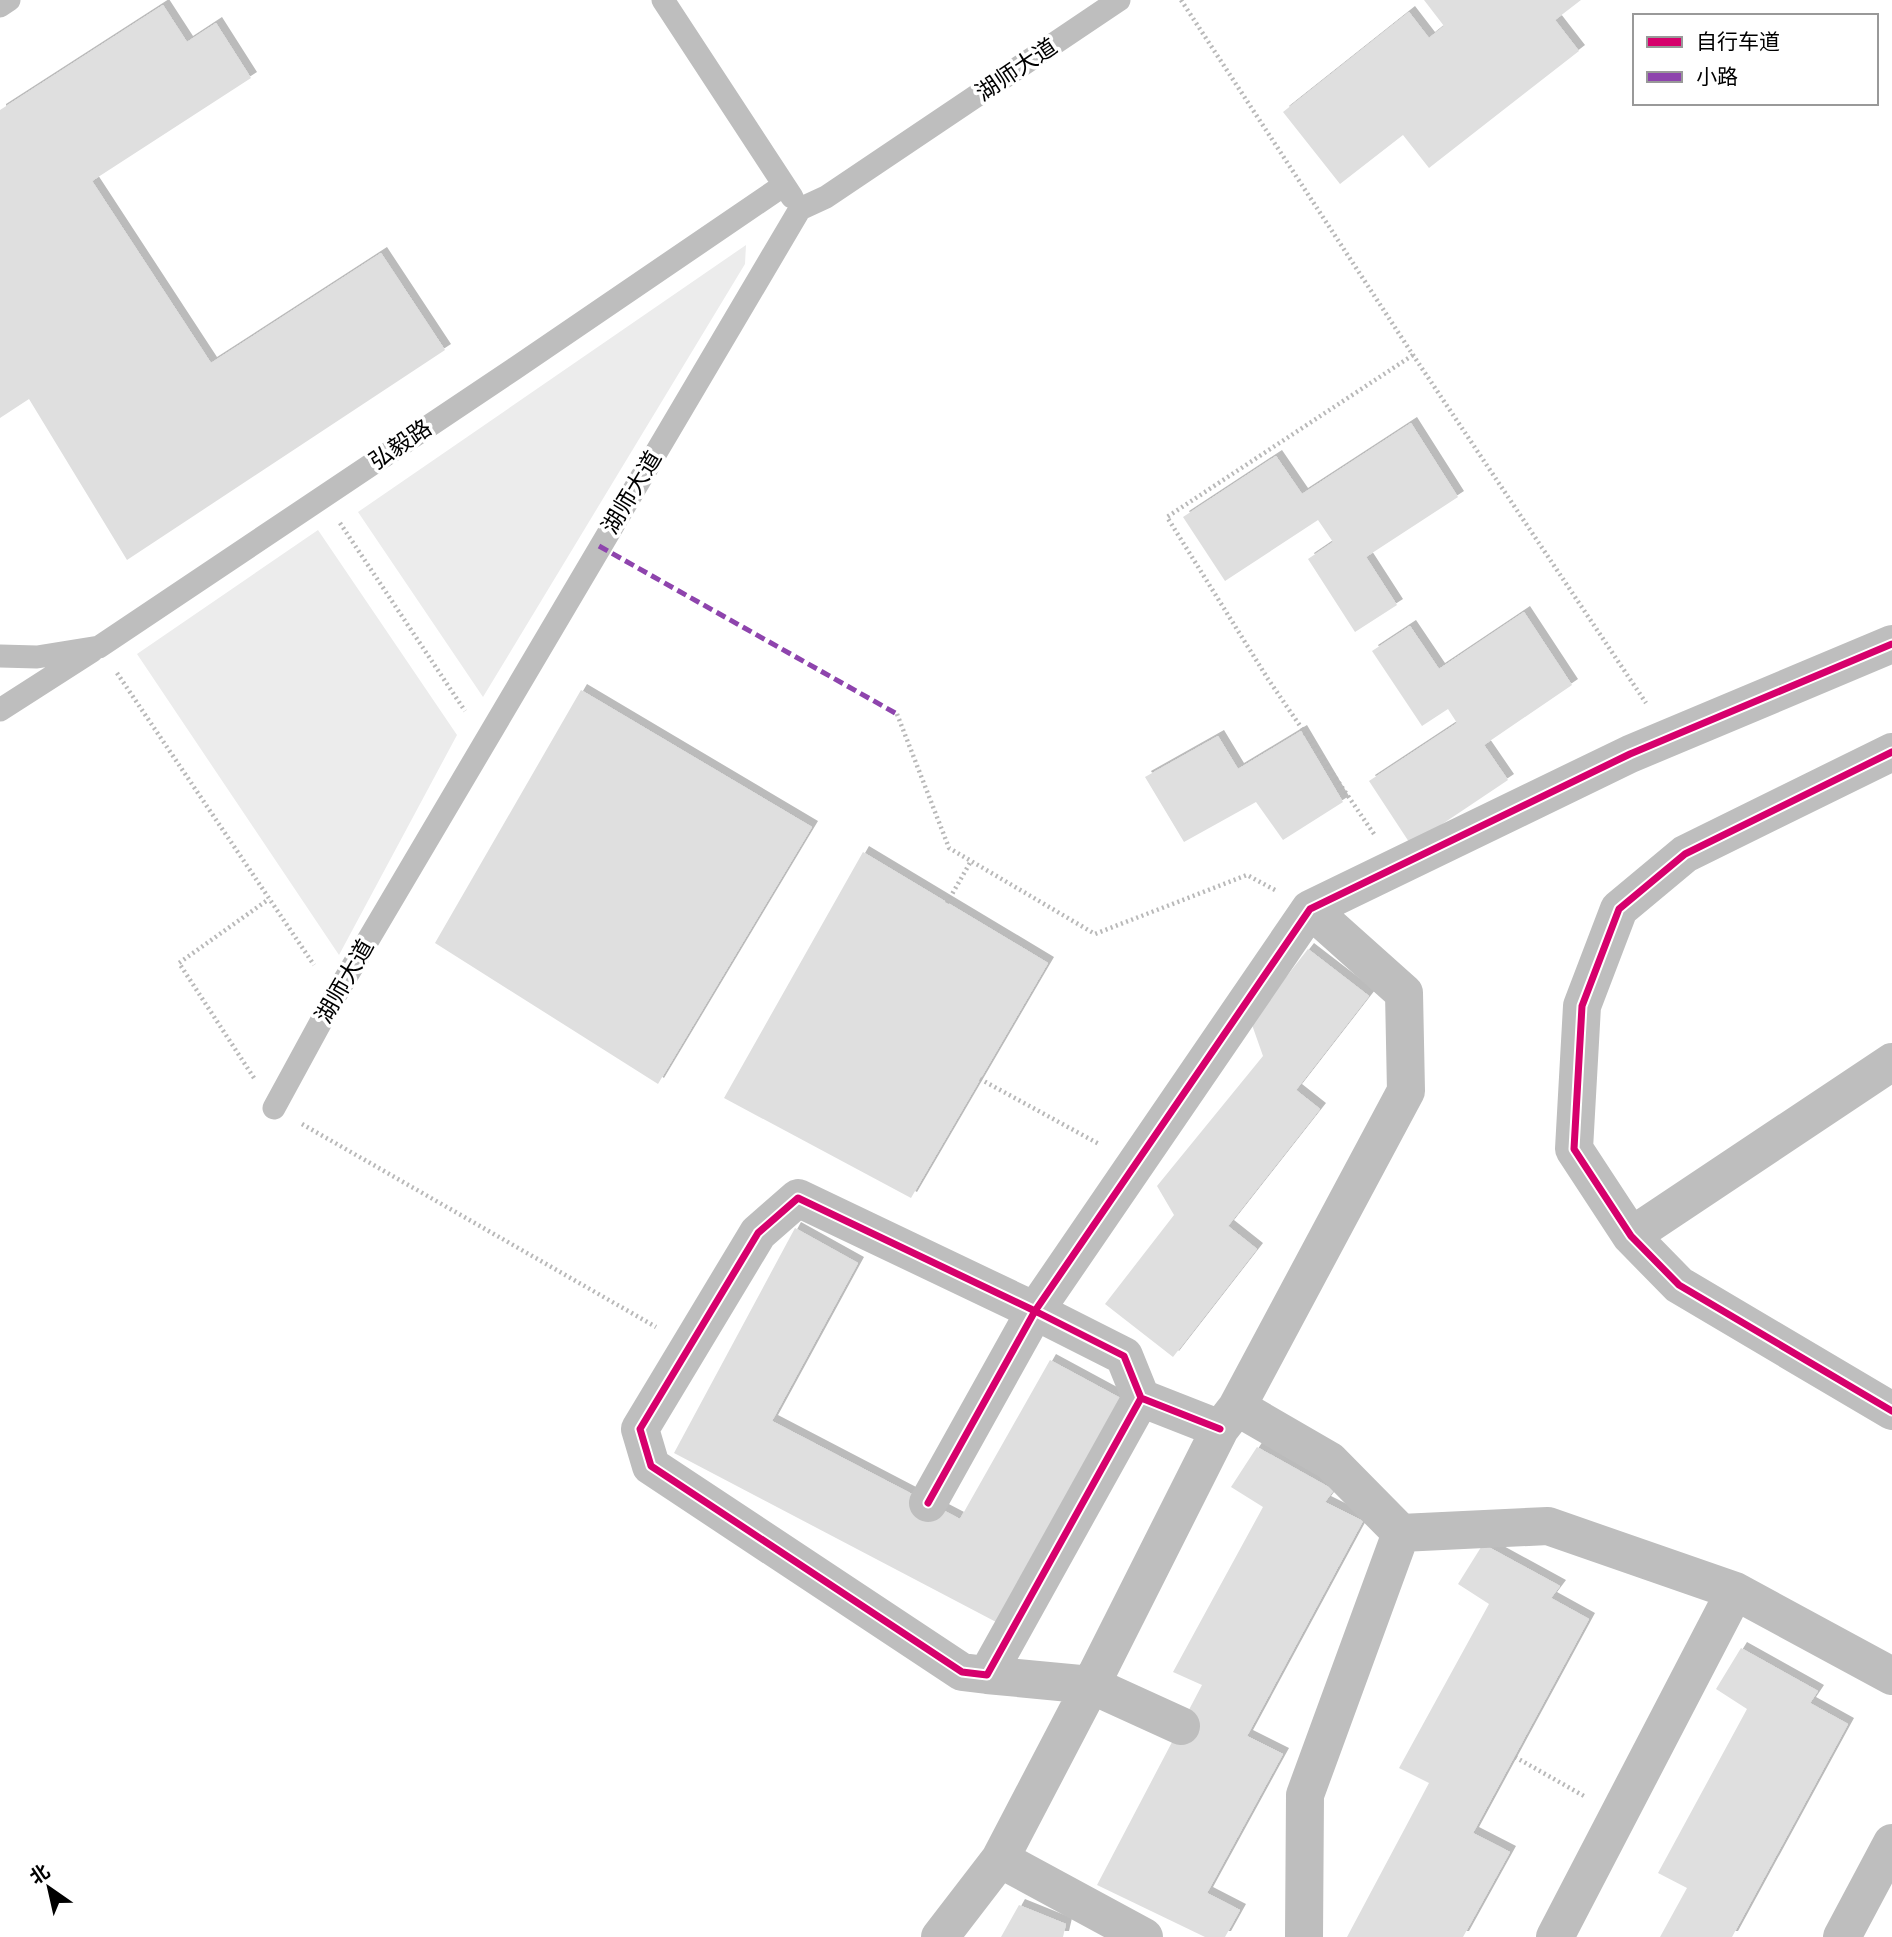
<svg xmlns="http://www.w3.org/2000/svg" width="1892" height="1937" font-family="'PT Sans','Noto Sans SC',sans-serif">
<defs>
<filter id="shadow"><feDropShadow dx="6" dy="-6" stdDeviation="0" flood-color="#0004"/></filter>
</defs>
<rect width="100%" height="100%" fill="#fff"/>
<path fill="#ececec" d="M746,245L745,264L483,697L358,512Z
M318,530L457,735L339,955L137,654Z"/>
<path fill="#dfdfdf" filter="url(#shadow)" d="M1424,0H1581L1555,20L1579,51L1429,168L1403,135L1340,184L1283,112L1409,12L1429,38L1444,26Z
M163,5L187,42L216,23L251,78L92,181L211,363L381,253L445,350L127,560L29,399L0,418V110Z
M1411,423L1458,497L1366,557L1397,605L1355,632L1308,559L1333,542L1318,520L1225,581L1183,517L1276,456L1302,494Z
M1524,612L1572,685L1484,745L1508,780L1411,845L1369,781L1457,723L1448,709L1422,726L1372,651L1410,626L1439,669Z
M581,690L812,827L658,1084L435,943Z
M1301,731L1343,802L1283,840L1256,802L1184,842L1145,777L1218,736L1238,769Z
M863,852L1048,963L911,1198L724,1098Z
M1308,949L1369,996L1296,1090L1320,1109L1228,1226L1257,1249L1173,1357L1105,1304L1174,1215L1157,1186L1263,1056L1251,1022Z
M795,1228L858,1263L772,1421L960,1519L1050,1360L1124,1400L998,1623L674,1453Z
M1257,1447L1334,1490L1325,1502L1363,1521L1247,1736L1283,1754L1207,1893L1240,1910L1225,1937H1205L1097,1885L1202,1685L1173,1672L1263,1507L1231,1487Z
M1483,1544L1560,1586L1551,1598L1589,1619L1473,1833L1510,1852L1463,1937H1347L1429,1783L1399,1768L1489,1604L1458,1584Z
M1741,1648L1818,1691L1810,1703L1848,1724L1732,1937H1660L1687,1888L1658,1873L1747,1709L1716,1689Z
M1019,1905L1066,1924L1063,1937H1001Z"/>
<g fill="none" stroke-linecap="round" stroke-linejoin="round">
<path stroke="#b9b9b9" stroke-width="4.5" stroke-dasharray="2 3.5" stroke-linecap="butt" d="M1181,0L1413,355L1646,703
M340,523L465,711
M117,673L314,965
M897,714L949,848L1095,934L1247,875L1275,890
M1374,834L1268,679L1167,517L1413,355
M947,903L971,861
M254,1078L179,963L269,899
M980,1079L1099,1144
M302,1124L656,1327
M1515,1757L1584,1796"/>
<path stroke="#bebebe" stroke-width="23" d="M663,0L792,197
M0,6L9,0
M0,656L37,657L99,647L514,369L784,185
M0,710L92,651
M274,1108L335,996L800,209L826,197L1119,0"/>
<path stroke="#bebebe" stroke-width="38" d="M1892,752L1685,854L1619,909L1582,1006L1574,1149L1631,1236L1679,1285L1892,1411
M1631,1236L1892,1062
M1141,1398L987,1675L962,1672L651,1466L640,1429L758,1233L798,1198L1035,1311L1124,1356L1141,1398L1220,1429
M1237,1407L1406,1091L1404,993L1310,909
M928,1503L1035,1311L1310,909L1630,754L1892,644
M987,1675L1091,1685L1220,1429L1237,1407L1330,1461L1401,1533
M1000,1859L1091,1685L1181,1726
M940,1937L1000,1859L1144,1937
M1304,1937L1305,1795L1401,1533L1548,1526L1735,1591L1892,1676
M1555,1937L1735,1591
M1842,1937L1892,1843"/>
<path stroke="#8e44ad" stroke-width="5" stroke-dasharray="10 5" stroke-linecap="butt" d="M599,546L897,714"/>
<defs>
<path id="cycleway" d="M1892,752L1685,854L1619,909L1582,1006L1574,1149L1631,1236L1679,1285L1892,1411
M1141,1398L987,1675L962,1672L651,1466L640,1429L758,1233L798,1198L1035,1311L1124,1356L1141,1398L1220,1429
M928,1503L1035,1311L1310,909L1630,754L1892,644"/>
</defs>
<use href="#cycleway" stroke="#fff" stroke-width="11"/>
<use href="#cycleway" stroke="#d6006c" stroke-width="7"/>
</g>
<g text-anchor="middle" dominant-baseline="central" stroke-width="7" stroke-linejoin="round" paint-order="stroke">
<g font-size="23" fill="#000" stroke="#fff">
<text transform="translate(1016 69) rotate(-34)">湖师大道</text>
<text transform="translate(400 444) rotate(-34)">弘毅路</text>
<text transform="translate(631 492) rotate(-59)">湖师大道</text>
<text transform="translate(344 981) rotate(-60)">湖师大道</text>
</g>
</g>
<rect x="1633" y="14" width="245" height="91" fill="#ffffff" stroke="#999999" stroke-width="2"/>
<rect x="1647" y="37" width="35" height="10" fill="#d6006c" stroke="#999999" stroke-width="2"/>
<text x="1696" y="49" font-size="21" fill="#000000">自行车道</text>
<rect x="1647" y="72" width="35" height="10" fill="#8e44ad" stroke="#999999" stroke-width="2"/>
<text x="1696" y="84" font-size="21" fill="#000000">小路</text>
<g transform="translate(49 1888) rotate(326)" stroke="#ffffff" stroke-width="5" paint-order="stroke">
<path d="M0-5L12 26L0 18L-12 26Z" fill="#000000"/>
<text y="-10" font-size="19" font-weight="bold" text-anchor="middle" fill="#000000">北</text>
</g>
</svg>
